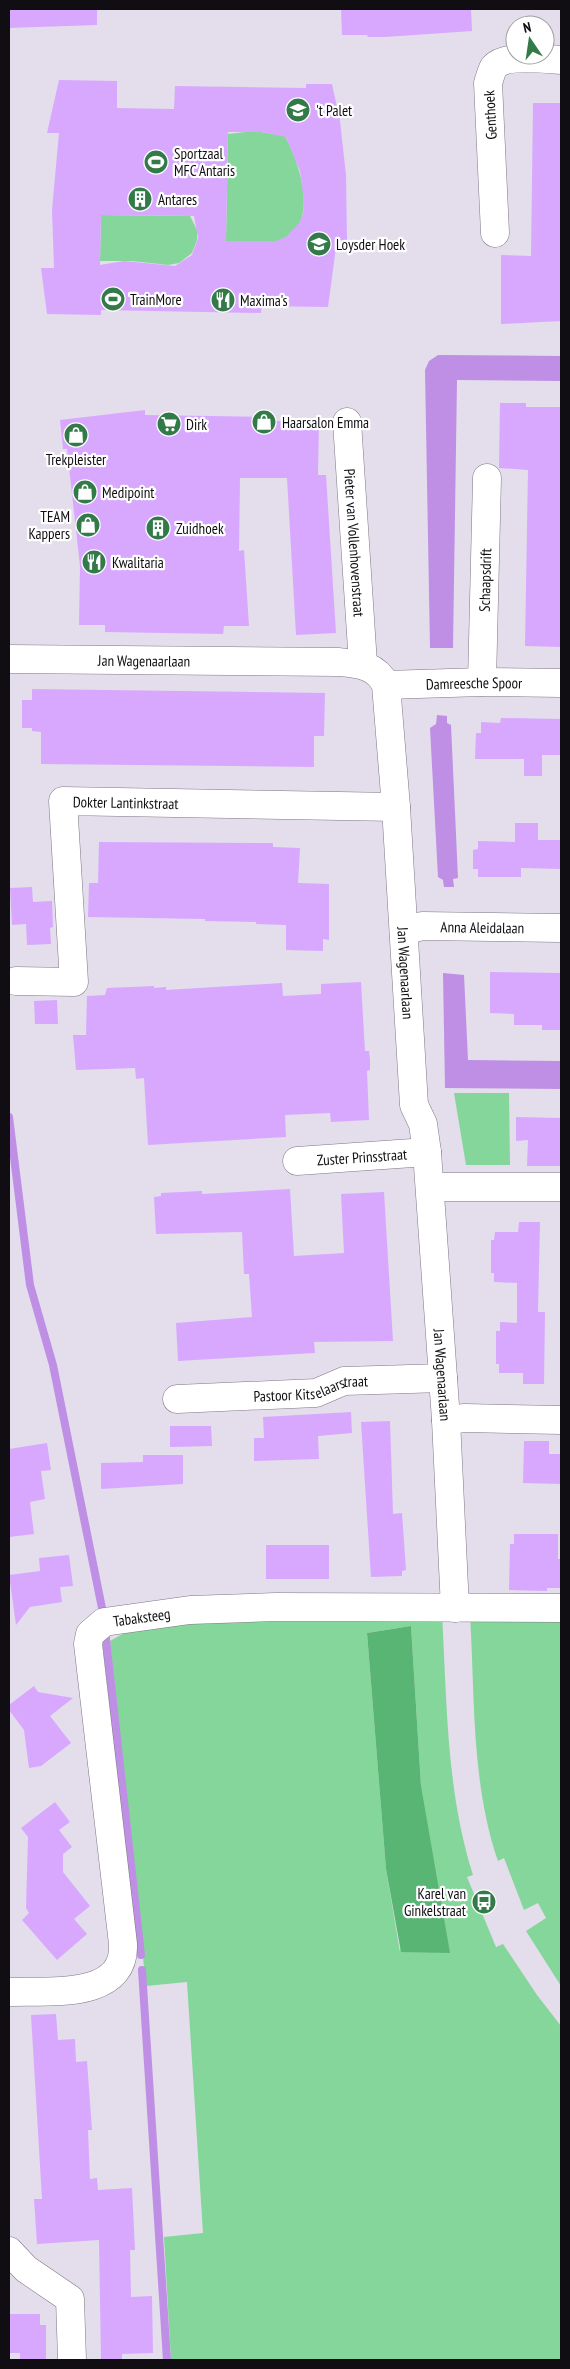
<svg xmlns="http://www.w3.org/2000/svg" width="570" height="2369" font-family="'PT Sans Narrow',sans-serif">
<rect width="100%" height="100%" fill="#e4ddeb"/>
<path fill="#85d69a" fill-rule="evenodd" d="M255,131L285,136C300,163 322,230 277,241C262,245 242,241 226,241L228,134Z
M101,215L190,216L197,230V240L192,253L179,263L168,265L132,261H100Z
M454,1093H509L510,1165H466Z
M442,1614C447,1702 446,1790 473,1875L467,1877L496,1947L503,1944L537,1995L561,2026V2360H171L164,2237L203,2233L187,1982L146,1986L110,1641L135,1627L171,1619ZM411,1626L421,1786L400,1952L386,1869L367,1633Z
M470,1615H561V1986L526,1931L546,1918L538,1903L524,1910L504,1858L498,1861C471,1783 475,1697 470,1615Z"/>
<path fill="#59b574" d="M411,1626L421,1786L450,1953L401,1952L386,1869L367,1633Z"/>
<path fill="#be8fe4" d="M438,355L561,356V381L457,380L453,648H430L425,370L429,361Z
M437,715L447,716V723L451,725L458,878L453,879L454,887H444L443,880L438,877L430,728L436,724Z
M443,973L464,975L468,1060L561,1061V1089L445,1088Z"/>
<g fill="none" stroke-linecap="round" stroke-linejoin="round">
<path stroke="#be8fe4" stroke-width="8" d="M9,1117L30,1285L53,1365L103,1613
M105,1630L141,1955
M142,1970L167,2360"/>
</g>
<path fill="#d8a8ff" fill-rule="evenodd" d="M9,9H97V25L9,28Z
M341,9H471L472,31L385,37H368L367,35H342Z
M59,80L117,81V108L174,109L175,86L306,88V84H332L340,121L346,175L347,240H337L328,307L262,306L261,313L101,310V315L47,314L41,268H54L52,210L59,133H47ZM228,132H261L286,137L300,171L304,201L303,214L300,222L286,237L276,241H226ZM101,215L194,216L198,238L192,255L175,266L124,261L100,265Z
M533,103H561V321L501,324V255L531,256Z
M500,403H526V407H561V647L525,646L528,470L499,468Z
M145,410V415L276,417V421H319L318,475H326L336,633L296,635L287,478H240L239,551L244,550L249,626H224L223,634L105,632V625H79L80,566L67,449H63L60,420Z
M32,689L325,693L324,736H314V767L41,764V732L32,731V728H22V700H32Z
M501,718L561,719V755H542V776H524V759H475L476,733H481V722L500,723Z
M515,823H538V840H561V869L521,868V877H478V869H473V850L478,849V841L515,842Z
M99,842L273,843V847L300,848L298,883L329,884V940L323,939V951L286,950V925L256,924V922L205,921V919L88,917L89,883H98Z
M32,887L33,902L52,901L53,927L50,928L51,944L27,945L26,924L12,925L10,888Z
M490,972L561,973V1030H542V1025H514V1014L490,1013Z
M361,982L365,1051H369L370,1060V1070L367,1071L369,1120L331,1122L330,1113L285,1115L286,1137L148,1145L144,1078L136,1079L135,1068L76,1070L73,1035H86L87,996L105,995L107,988L154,986V988L166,987V990L282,983L283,996L321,994V984Z
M57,1000L58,1024H35L34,1001Z
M516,1117L561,1118V1166H527L528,1140L516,1141Z
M290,1189L294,1256L344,1253L341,1194L384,1192L393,1341L314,1342L315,1353L178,1361L176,1323L252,1317L249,1274H244L242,1232L156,1234L154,1197L161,1196V1193L202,1191V1194Z
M519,1222H540L538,1312H545L544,1384H523V1373H499V1364H496V1331H500V1322L517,1323V1283L494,1282V1273H491V1240H494L495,1232H518Z
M351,1412L352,1433L318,1436L319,1459L254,1461V1438H264L263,1417Z
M390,1421L393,1514L402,1513L406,1570L402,1571V1576L371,1577L361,1422Z
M170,1426H211L212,1446L170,1447Z
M524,1441H549V1454H561V1484L523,1483Z
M47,1443L51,1470L41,1471L45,1499L30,1502L34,1534L9,1537V1449Z
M143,1455H183V1484L101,1489V1463L143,1462Z
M514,1534H558V1559H561V1588H547V1591L509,1590L510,1544H514Z
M266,1545H329V1579H266Z
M69,1555L73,1586L60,1587L62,1602L30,1607L16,1625L9,1575L40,1571L39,1558Z
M34,1686L38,1692L73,1698L50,1716L71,1743L41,1766L29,1768L24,1730L9,1710V1705Z
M55,1802L70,1822L59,1830L72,1847L63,1854V1872L90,1906L74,1919L87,1934L57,1960L22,1920L29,1913L26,1908L28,1837L21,1828Z
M56,2014L58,2040L75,2039L76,2062L87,2061L92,2130H88L90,2179L97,2178L98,2190L132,2188L135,2250H130L131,2297L152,2296L153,2353L122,2354V2360H101L99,2240L37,2244L34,2199H42L31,2015Z
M9,2314H40V2325H46V2360H20V2353H9Z"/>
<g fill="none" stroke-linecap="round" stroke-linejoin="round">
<defs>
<g id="minor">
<path d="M495,233L488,83C490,78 491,71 494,67C504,54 545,59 561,60"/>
<path id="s1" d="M347,422L363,664"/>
<path id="s2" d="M9,659L338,662C359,664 376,665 386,685L396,807L414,1105L423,1124L427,1152L446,1420L455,1608"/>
<path id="s3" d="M482,682L487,478"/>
<path id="s4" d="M386,685L482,682L561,683"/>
<path id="s5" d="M404,931L422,926L561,928"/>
<path id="s6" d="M16,981L74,982L63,801L396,807"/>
<path id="s7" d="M297,1161L427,1152"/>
<path d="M430,1187H561"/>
<path id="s8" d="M177,1399L316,1393L344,1381L443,1378"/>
<path d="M446,1420L465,1418L561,1420"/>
<path id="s9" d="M9,1992C46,1990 126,2001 123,1944L88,1644L90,1634L104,1622L190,1610L276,1607L561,1608"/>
<path d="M9,2251L26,2269L70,2299L72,2360"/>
</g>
</defs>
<use href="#minor" stroke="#7e7784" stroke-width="29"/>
<use href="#minor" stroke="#fff" stroke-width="28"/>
</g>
<defs>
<symbol id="school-disc" viewBox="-11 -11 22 22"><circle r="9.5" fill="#327b49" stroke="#fff"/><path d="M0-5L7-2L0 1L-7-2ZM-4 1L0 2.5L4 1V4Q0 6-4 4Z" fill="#fff"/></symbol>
<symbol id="stadium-disc" viewBox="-11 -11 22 22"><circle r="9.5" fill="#327b49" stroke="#fff"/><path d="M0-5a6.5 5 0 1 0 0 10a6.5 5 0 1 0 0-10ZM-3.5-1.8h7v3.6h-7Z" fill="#fff"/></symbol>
<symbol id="building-disc" viewBox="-11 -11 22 22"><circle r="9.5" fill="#327b49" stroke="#fff"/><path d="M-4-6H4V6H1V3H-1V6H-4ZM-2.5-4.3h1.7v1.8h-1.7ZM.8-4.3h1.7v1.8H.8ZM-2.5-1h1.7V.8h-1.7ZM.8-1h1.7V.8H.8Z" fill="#fff"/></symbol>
<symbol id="restaurant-disc" viewBox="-11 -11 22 22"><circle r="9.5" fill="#327b49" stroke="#fff"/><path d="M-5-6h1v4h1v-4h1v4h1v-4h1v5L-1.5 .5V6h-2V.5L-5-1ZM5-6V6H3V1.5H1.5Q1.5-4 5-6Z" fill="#fff"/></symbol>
<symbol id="shop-disc" viewBox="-11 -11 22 22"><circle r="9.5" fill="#327b49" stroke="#fff"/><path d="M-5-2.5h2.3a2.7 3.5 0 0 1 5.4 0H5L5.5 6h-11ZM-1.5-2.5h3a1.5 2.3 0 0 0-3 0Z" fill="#fff"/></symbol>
<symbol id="supermarket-disc" viewBox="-11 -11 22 22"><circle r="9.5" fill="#327b49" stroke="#fff"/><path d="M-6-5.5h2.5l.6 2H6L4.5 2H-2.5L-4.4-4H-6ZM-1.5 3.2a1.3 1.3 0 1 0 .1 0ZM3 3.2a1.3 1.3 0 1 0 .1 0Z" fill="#fff"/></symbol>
<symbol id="bus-disc" viewBox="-11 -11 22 22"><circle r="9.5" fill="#327b49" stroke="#fff"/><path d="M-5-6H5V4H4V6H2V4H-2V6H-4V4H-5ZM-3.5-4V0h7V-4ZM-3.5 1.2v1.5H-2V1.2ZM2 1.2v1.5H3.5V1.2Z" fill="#fff"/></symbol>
</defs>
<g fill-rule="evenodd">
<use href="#school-disc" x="284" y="96" width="28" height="28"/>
<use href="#stadium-disc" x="142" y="148" width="28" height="28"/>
<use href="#building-disc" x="126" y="185" width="28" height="28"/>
<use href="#school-disc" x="305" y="230" width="28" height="28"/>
<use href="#stadium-disc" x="99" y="285" width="28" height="28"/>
<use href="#restaurant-disc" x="209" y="286" width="28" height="28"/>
<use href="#shop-disc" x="250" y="408" width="28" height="28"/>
<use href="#supermarket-disc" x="155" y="410" width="28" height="28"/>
<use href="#shop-disc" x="62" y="421" width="28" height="28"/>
<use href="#shop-disc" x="71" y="478" width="28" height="28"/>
<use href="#shop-disc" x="74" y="511" width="28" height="28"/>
<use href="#building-disc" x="144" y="514" width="28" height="28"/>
<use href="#restaurant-disc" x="80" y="548" width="28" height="28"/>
<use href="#bus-disc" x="470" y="1888" width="28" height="28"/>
</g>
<g text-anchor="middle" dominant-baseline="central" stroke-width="4.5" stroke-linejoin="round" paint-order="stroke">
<g font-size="15" fill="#100e12" stroke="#fff" text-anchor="start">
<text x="316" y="110">'t Palet</text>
<text x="174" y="153">Sportzaal<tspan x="174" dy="17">MFC Antaris</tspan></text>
<text x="158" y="199">Antares</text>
<text x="336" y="244">Loysder Hoek</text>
<text x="130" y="299">TrainMore</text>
<text x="240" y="300">Maxima's</text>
<text x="282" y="422">Haarsalon Emma</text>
<text x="186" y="424">Dirk</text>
<text x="76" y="459" text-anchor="middle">Trekpleister</text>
<text x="102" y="492">Medipoint</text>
<text x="70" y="516" text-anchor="end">TEAM<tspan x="70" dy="17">Kappers</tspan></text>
<text x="176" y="528">Zuidhoek</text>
<text x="112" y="562">Kwalitaria</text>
<text x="466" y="1893" text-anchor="end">Karel van<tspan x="466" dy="17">Ginkelstraat</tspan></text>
</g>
<g font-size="15" fill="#100e12" stroke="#fff">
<text transform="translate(490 115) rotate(-93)">Genthoek</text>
<text stroke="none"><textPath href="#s1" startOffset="121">Pieter van Vollenhovenstraat</textPath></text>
<text stroke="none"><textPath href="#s3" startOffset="102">Schaapsdrift</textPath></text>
<text stroke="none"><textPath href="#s2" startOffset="135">Jan Wagenaarlaan</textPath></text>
<text stroke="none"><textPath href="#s4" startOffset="88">Damreesche Spoor</textPath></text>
<text stroke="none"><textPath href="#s6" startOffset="302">Dokter Lantinkstraat</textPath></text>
<text stroke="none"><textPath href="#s5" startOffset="79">Anna Aleidalaan</textPath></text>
<text stroke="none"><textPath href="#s2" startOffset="674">Jan Wagenaarlaan</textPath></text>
<text stroke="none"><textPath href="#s7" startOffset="65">Zuster Prinsstraat</textPath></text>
<text stroke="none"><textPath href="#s2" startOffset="1079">Jan Wagenaarlaan</textPath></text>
<text stroke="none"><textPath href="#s8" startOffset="135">Pastoor Kitselaarstraat</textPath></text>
<text stroke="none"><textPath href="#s9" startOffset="509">Tabaksteeg</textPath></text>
</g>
</g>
<rect width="570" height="2369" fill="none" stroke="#100e12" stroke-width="20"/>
<g transform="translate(530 40) rotate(347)"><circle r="24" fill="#ffffff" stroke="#9f9fa0"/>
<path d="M0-4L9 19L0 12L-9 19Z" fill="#327b49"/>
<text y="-8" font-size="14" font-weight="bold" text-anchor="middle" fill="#100e12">N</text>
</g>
</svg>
